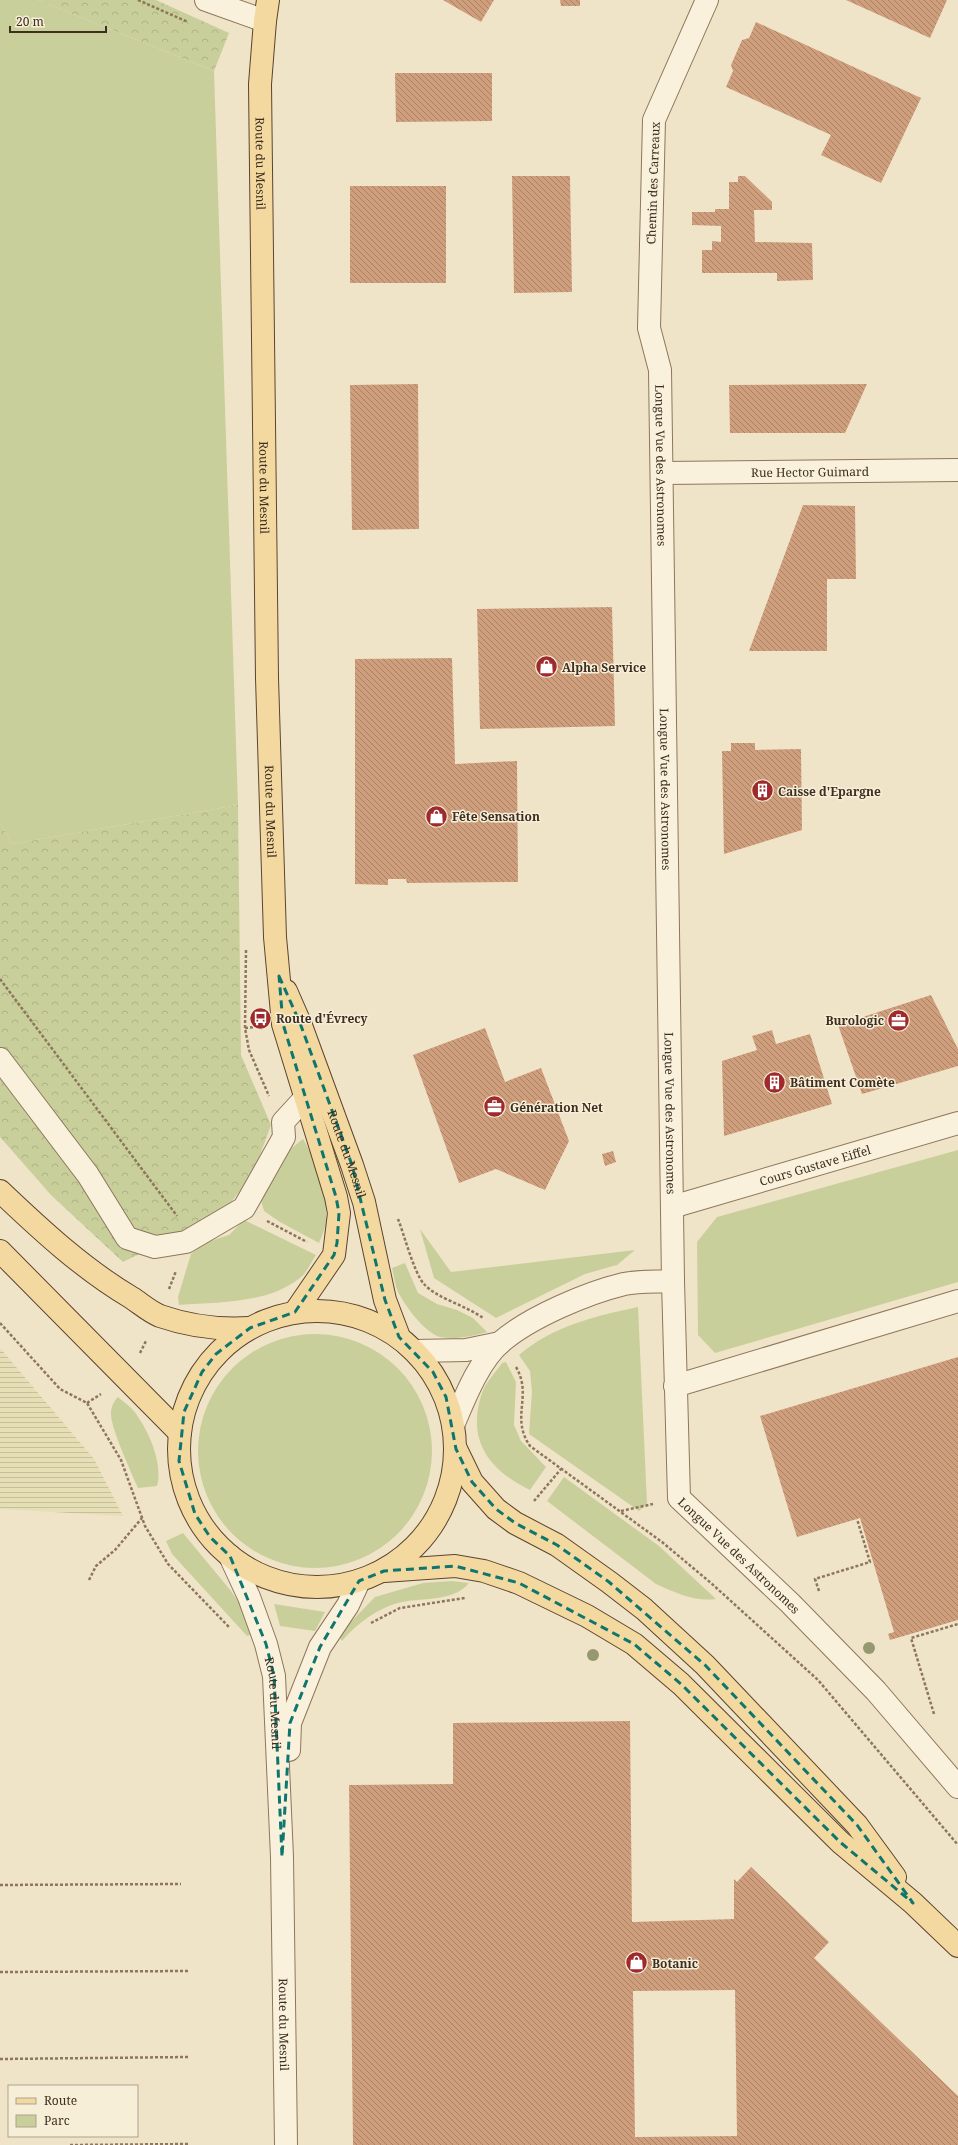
<svg xmlns="http://www.w3.org/2000/svg" width="958" height="2145" font-family="'Noto Serif',serif">
<defs>
<pattern id="farmland-rules" width="6" height="5" patternUnits="userSpaceOnUse"><rect width="6" height="5" fill="#e6deb5"/><path d="M0 2.5h6" fill="none" stroke="#c6bf9b"/></pattern>
<pattern id="forest-crowns" width="20" height="18" patternUnits="userSpaceOnUse"><rect width="20" height="18" fill="#c9cf9b"/><path d="M2 6a3 3 0 1 1 6 0M12 15a3 3 0 1 1 6 0" fill="none" stroke="#aeb285"/></pattern>
<pattern id="building-back-hatch" width="6" height="6" patternUnits="userSpaceOnUse"><rect width="6" height="6" fill="#cf9f7d"/><path d="M-1 5l2 2M0 0l6 6M5-1l2 2" fill="none" stroke="#a98266"/></pattern>
</defs>
<rect width="100%" height="100%" fill="#f0e4c8"/>
<path fill="url(#farmland-rules)" d="M0,1348L94,1459L123,1516L0,1509Z"/>
<path fill="#c9cf9b" d="M0,0H38L214,71L238,805L12,844L0,823Z
M303,1139C317,1161 327,1193 326,1219C326,1227 322,1236 319,1243L280,1222L264,1211L261,1201L284,1154Z
M958,1150V1282L715,1353L698,1335L697,1242L717,1217Z
M244,1220L316,1255C311,1262 307,1273 300,1278C267,1304 219,1302 179,1305L178,1297L191,1254L204,1243L229,1235Z
M420,1229L451,1272L635,1250L617,1265L585,1274L496,1318L434,1278Z
M405,1263L418,1293L437,1304L457,1310L473,1318L487,1332C473,1336 455,1340 440,1337C425,1333 405,1306 398,1292C395,1285 394,1276 392,1268Z
M638,1307L647,1503L639,1511L529,1434L532,1392L530,1371L519,1355C553,1326 595,1316 638,1307Z
M198 1451a117 117 0 1 1 234 0a117 117 0 1 1-234 0Z
M506,1362L516,1382L514,1425L521,1441L546,1467L530,1490C489,1470 466,1440 482,1393C485,1383 496,1372 502,1363Z
M118,1397C125,1403 134,1409 138,1417C150,1434 163,1465 157,1486L138,1488C132,1474 110,1427 111,1413C111,1407 114,1401 118,1397Z
M564,1477L659,1546L716,1599C695,1602 676,1593 656,1584L547,1501Z
M183,1533L231,1591L244,1610L253,1634L247,1636L172,1554L166,1541Z
M452,1581L469,1583C452,1605 414,1595 389,1606C371,1613 354,1627 342,1641L338,1635L375,1597L423,1583Z
M274,1604L325,1612L315,1631L280,1626Z"/>
<path fill="url(#forest-crowns)" d="M38,0H156L229,33L214,71Z
M238,805L241,1055L271,1125L253,1174L222,1214L123,1262L51,1195L0,1137V823L12,844Z"/>
<path fill="url(#building-back-hatch)" fill-rule="evenodd" d="M443,0H494L481,22Z
M560,0H580V6H561Z
M846,0H947L930,38Z
M756,22L921,98L881,183L821,155L831,135L726,87L733,71L731,65L742,40L749,38Z
M395,73H492V121L396,122Z
M512,176H570L572,292L514,293Z
M738,176H745L772,202V210H754L755,242L812,243L813,280L777,281V273H702V250H712V241L721,242V226L692,225V212H715V209H729V182H738Z
M350,186H446V283H350Z
M418,384L419,529L352,530L350,385Z
M867,384L845,433H730L729,385Z
M803,505L855,506L856,579H827V651H749Z
M612,607L615,726L480,729L477,609Z
M452,658L455,764L517,761L518,882L407,883L406,879H388V885L355,884V659Z
M731,743H755V750L801,749L802,830L724,854L722,751H731Z
M931,995L958,1049V1066L862,1094L838,1025Z
M485,1028L505,1082L541,1068L569,1141L545,1190L496,1169L459,1183L413,1055Z
M772,1030L776,1044L810,1034L832,1104L724,1136L722,1061L757,1050L752,1036Z
M613,1151L616,1162L605,1166L602,1154Z
M958,1357V1620L890,1640L888,1634L894,1632L860,1518L797,1537L760,1416Z
M630,1721L632,1922L734,1919V1879L737,1882L751,1867L829,1942L814,1958L958,2096V2145H353L349,1785L453,1784V1723ZM735,1990L737,2136L635,2137L633,1991Z"/>
<g fill="none" stroke-linecap="round" stroke-linejoin="round">
<defs>
<g id="minor">
<path d="M206,0L265,21"/>
<path id="s1" d="M707,0L654,120L649,328L660,370L673,1281L679,1498L790,1603L876,1691L958,1787"/>
<path id="s2" d="M662,473L958,470"/>
<path d="M0,1059L88,1175L127,1238L155,1247L186,1242L244,1208L284,1137L283,1122L305,1098L323,1092"/>
<path id="s3" d="M672,1207L958,1123"/>
<path d="M416,1351L466,1350L500,1343"/>
<path d="M675,1386L958,1301"/>
<path d="M454,1423C465,1397 479,1361 501,1342C530,1317 587,1293 624,1284C639,1281 657,1282 673,1281"/>
<path id="s4" d="M230,1556L249,1597L266,1644L274,1676L282,1857L286,2145"/>
<path d="M289,1750L290,1723L320,1647L348,1605L359,1581"/>
</g>
<g id="major">
<path id="s5" d="M268,0L265,21L260,84L267,678L275,937L283,1024L336,1197L339,1213L334,1255L295,1312"/>
<path id="s6" d="M286,991L300,1023L352,1165L364,1202L385,1300L399,1337"/>
<path d="M0,1191C41,1230 83,1269 132,1298C141,1304 150,1312 160,1316C189,1326 220,1330 250,1328"/>
<path d="M0,1251L180,1433"/>
<circle cx="317" cy="1449" r="138"/>
<path d="M456,1449L472,1482L496,1509L515,1523L557,1545L609,1582L644,1609L705,1665L857,1825L895,1877"/>
<path d="M384,1571L455,1566L484,1571L519,1583L587,1616L634,1644L681,1684L840,1842L913,1903L958,1946"/>
</g>
</defs>
<use href="#minor" stroke="#8d765c" stroke-width="24"/>
<use href="#major" stroke="#5b4430" stroke-width="24"/>
<path stroke="#8d765c" stroke-width="2.5" stroke-dasharray="3 2" stroke-linecap="butt" d="M138,0L188,22
M246,950L245,1028L249,1050L269,1096
M0,979L177,1216
M245,1028L255,1027
M398,1219C404,1234 414,1273 424,1284C436,1298 467,1306 483,1318
M267,1221L307,1242
M169,1289L176,1271
M0,1323L60,1389L87,1403L121,1460L145,1526L168,1564L229,1627
M140,1353L146,1341
M516,1367C533,1396 510,1417 530,1446L662,1542L711,1583L818,1680L958,1845
M87,1403L101,1394
M534,1501L561,1469
M621,1511L653,1504
M89,1580L96,1566L115,1550L142,1518
M819,1591L815,1579L870,1562L857,1519
M371,1623L400,1608L465,1598
M934,1714L911,1638L958,1624
M0,1885L181,1884
M0,1972L188,1971
M0,2059L188,2057
M70,2145L189,2144"/>
<use href="#minor" stroke="#faf1dc" stroke-width="22"/>
<use href="#major" stroke="#f3d9a0" stroke-width="22"/>
</g>
<g fill="#96986f">
<circle cx="869" cy="1648" r="6"/>
<circle cx="593" cy="1655" r="6"/>
</g>
<path fill="none" stroke="#0f766e" stroke-width="3" stroke-dasharray="8 5" stroke-linejoin="round" d="M279,976L300,1023L352,1165L385,1300L399,1337L433,1372L446,1397L456,1449L472,1482L496,1509L515,1523L557,1545L609,1582L705,1665L857,1825L913,1903L840,1842L681,1684L634,1644L519,1583L455,1566L384,1571L359,1581L320,1647L290,1723L282,1857L274,1676L266,1644L230,1556L210,1537L195,1514L179,1461L184,1412L202,1372L216,1354L250,1328L295,1312L334,1255L337,1243L339,1213L336,1197L283,1024Z"/>
<defs>
<symbol id="shop-disc" viewBox="-11 -11 22 22"><circle r="9.5" fill="#9e2a2b" stroke="#f7eed8"/><path d="M-5-2.5h2.3a2.7 3.5 0 0 1 5.4 0H5L5.5 6h-11ZM-1.5-2.5h3a1.5 2.3 0 0 0-3 0Z" fill="#fff"/></symbol>
<symbol id="building-disc" viewBox="-11 -11 22 22"><circle r="9.5" fill="#9e2a2b" stroke="#f7eed8"/><path d="M-4-6H4V6H1V3H-1V6H-4ZM-2.5-4.3h1.7v1.8h-1.7ZM.8-4.3h1.7v1.8H.8ZM-2.5-1h1.7V.8h-1.7ZM.8-1h1.7V.8H.8Z" fill="#fff"/></symbol>
<symbol id="bus-disc" viewBox="-11 -11 22 22"><circle r="9.5" fill="#9e2a2b" stroke="#f7eed8"/><path d="M-5-6H5V4H4V6H2V4H-2V6H-4V4H-5ZM-3.5-4V0h7V-4ZM-3.5 1.2v1.5H-2V1.2ZM2 1.2v1.5H3.5V1.2Z" fill="#fff"/></symbol>
<symbol id="office-disc" viewBox="-11 -11 22 22"><circle r="9.5" fill="#9e2a2b" stroke="#f7eed8"/><path d="M-6-3h4V-5.5h4V-3h4V5H-6ZM-1-4.5V-3h2v-1.5ZM-6 0V1H6V0Z" fill="#fff"/></symbol>
</defs>
<g fill-rule="evenodd">
<use href="#shop-disc" x="534" y="654" width="25" height="25"/>
<use href="#building-disc" x="750" y="778" width="25" height="25"/>
<use href="#shop-disc" x="424" y="804" width="25" height="25"/>
<use href="#bus-disc" x="248" y="1006" width="25" height="25"/>
<use href="#office-disc" x="886" y="1008" width="25" height="25"/>
<use href="#building-disc" x="762" y="1070" width="25" height="25"/>
<use href="#office-disc" x="482" y="1094" width="25" height="25"/>
<use href="#shop-disc" x="624" y="1950" width="25" height="25"/>
</g>
<g text-anchor="middle" dominant-baseline="central" stroke-width="3" stroke-linejoin="round" paint-order="stroke">
<g font-size="12" fill="#3d2e20" stroke="#f7eed8">
<text stroke="none"><textPath href="#s5" startOffset="164">Route du Mesnil</textPath></text>
<text transform="translate(653 183) rotate(-88)">Chemin des Carreaux</text>
<text stroke="none"><textPath href="#s1" startOffset="478">Longue Vue des Astronomes</textPath></text>
<text stroke="none"><textPath href="#s2" startOffset="148">Rue Hector Guimard</textPath></text>
<text stroke="none"><textPath href="#s5" startOffset="488">Route du Mesnil</textPath></text>
<text stroke="none"><textPath href="#s1" startOffset="802">Longue Vue des Astronomes</textPath></text>
<text stroke="none"><textPath href="#s5" startOffset="812">Route du Mesnil</textPath></text>
<text stroke="none"><textPath href="#s1" startOffset="1126">Longue Vue des Astronomes</textPath></text>
<text stroke="none"><textPath href="#s6" startOffset="174">Route du Mesnil</textPath></text>
<text stroke="none"><textPath href="#s3" startOffset="149">Cours Gustave Eiffel</textPath></text>
<text stroke="none"><textPath href="#s1" startOffset="1594">Longue Vue des Astronomes</textPath></text>
<text stroke="none"><textPath href="#s4" startOffset="155">Route du Mesnil</textPath></text>
<text stroke="none"><textPath href="#s4" startOffset="477">Route du Mesnil</textPath></text>
</g>
<g font-size="12" font-weight="bold" fill="#3d2e20" stroke="#f7eed8" text-anchor="start">
<text x="562" y="667">Alpha Service</text>
<text x="778" y="791">Caisse d'Epargne</text>
<text x="452" y="816">Fête Sensation</text>
<text x="276" y="1018">Route d'Évrecy</text>
<text x="884" y="1020" text-anchor="end">Burologic</text>
<text x="790" y="1082">Bâtiment Comète</text>
<text x="510" y="1107">Génération Net</text>
<text x="652" y="1963">Botanic</text>
</g>
</g>
<rect x="8" y="2085" width="130" height="52" fill="#f7eed8" stroke="#ada18e"/>
<rect x="16" y="2098" width="20" height="6" fill="#f3d9a0" stroke="#ada18e"/>
<text x="44" y="2105" font-size="12" fill="#3d2e20">Route</text>
<rect x="16" y="2115" width="20" height="12" fill="#c9cf9b" stroke="#ada18e"/>
<text x="44" y="2125" font-size="12" fill="#3d2e20">Parc</text>
<path d="M10 26v6h96v-6" fill="none" stroke="#3d2e20" stroke-width="2"/>
<text x="16" y="26" font-size="12" fill="#3d2e20" stroke="#f7eed8" stroke-width="3" paint-order="stroke">20 m</text>
</svg>
